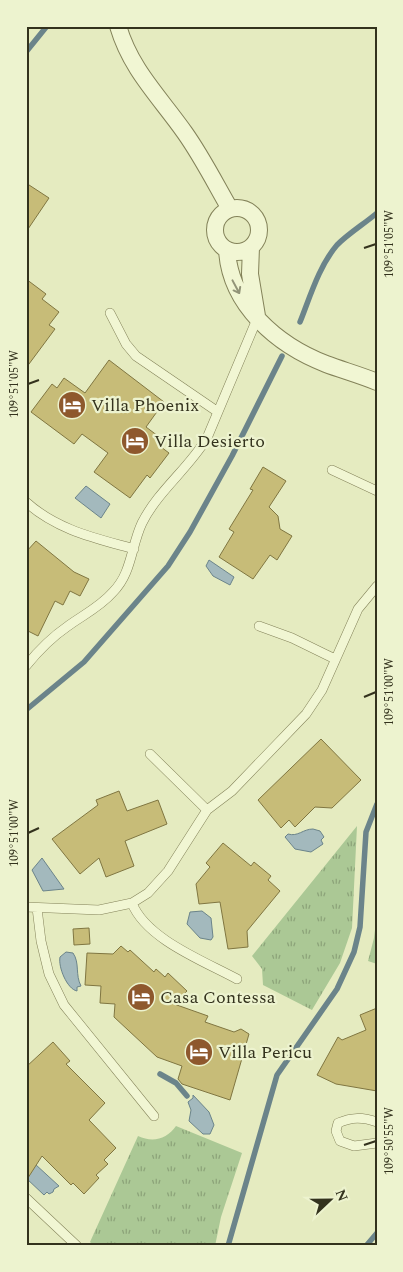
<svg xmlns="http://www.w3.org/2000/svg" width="403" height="1272" font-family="Spectral,serif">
<defs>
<pattern id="grass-tufts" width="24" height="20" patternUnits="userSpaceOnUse" patternTransform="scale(1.25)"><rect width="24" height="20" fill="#abc895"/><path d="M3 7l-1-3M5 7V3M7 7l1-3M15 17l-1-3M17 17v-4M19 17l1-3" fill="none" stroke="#8ca379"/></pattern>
</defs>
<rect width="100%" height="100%" fill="#e5ebc0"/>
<path fill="url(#grass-tufts)" d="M357,826L352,928L340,963L312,1010L263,985L262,969L252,956Z
M377,913V964L368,961L374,938Z
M176,1126L242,1153L221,1217L215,1246H94L90,1242L138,1136C153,1143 167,1139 176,1126Z"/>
<path fill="#a3b9bd" stroke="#6b848a" d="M86,486L110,504L101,518L75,498Z
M209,560L234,577L230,585L213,576L206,566Z
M313,829L320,831L324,837L321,840L323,844L311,852L295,849L285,837L288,834C298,837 303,829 313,829Z
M42,858L64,889L43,891L32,870Z
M202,911L211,918L213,937L211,940L200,938L187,924L190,912Z
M66,952L73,953C80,963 75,975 81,986L77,987V991C67,989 58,967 60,957Z
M193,1095L209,1112L214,1125L210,1134H203L189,1121L191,1110L188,1102L193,1098Z
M35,1164L59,1186L54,1189L53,1192L49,1194L47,1192L44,1195L26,1178Z"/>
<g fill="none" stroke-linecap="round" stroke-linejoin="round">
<path stroke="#6b848a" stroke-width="5.5" d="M26,52L47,26
M300,322C310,297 319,266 337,245C349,233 364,224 377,213
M26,710L84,662L168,566L190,532L232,456L282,356
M160,1074L176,1083L187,1096
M228,1246L277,1075L337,989L354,952L360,927L366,832L377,804
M366,1246L377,1233"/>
</g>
<path fill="#c7bc78" stroke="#807641" d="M26,183L49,198L26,232Z
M26,279L46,294L42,299L59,312L49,325L55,329L26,368Z
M109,360L164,402L146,427L162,439L157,444L169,453L150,478L147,475L130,498L94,472L108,453L82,434L74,444L31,412L52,384L57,388L64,378L85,393Z
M263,467L286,481L269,507L278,516L280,529L292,536L277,560L270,555L253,579L219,557L234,532L229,529L253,490L250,489Z
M36,541L74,572L89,579L80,596L70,591L63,605L55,601L38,636L26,630V552Z
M321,739L361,780L332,808L315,807L295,827L289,820L281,828L258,800Z
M119,791L127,811L158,800L167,824L125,841L134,866L106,877L99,858L80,874L52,839L98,805L96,800Z
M223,843L251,866L254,862L271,876L268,880L280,891L247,931L248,947L228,949L220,902L199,904L196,884L210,867L206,863Z
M89,928L90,944L74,945L73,929Z
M121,946L128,952L130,950L154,972L156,969L165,977L168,973L187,991L174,1004L208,1016L205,1022L234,1032L241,1029L249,1034L230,1100L182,1084L178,1079L182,1066L157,1057L114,1017L115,1004L100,1003L101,986L85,985L87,953L113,954Z
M377,1008V1091L336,1084L317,1075L338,1037L342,1040L366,1030L360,1015Z
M53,1042L70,1061L66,1064L105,1103L89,1120L116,1148L104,1160L108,1164L96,1175L99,1178L84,1194L73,1183L71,1185L42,1156L26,1181V1067Z"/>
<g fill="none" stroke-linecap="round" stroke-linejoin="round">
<defs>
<path id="service" d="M110,313L126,344L136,356L218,412
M332,470L377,491
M26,502C57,530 95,538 134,549
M259,626L292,638L335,659
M26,666C38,651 52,637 68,626C83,615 100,607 113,592C132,573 131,546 142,523C158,491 188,469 207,438L257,319
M150,754L207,810
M132,903C146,939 204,961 237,979
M26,907L99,910L132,903L148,893L168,871L207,810L232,791L306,714L322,690L358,609L377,586
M37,908L41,941L49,974L64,1005L154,1116
M377,1122C362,1117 352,1117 338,1123L336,1131L340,1141L354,1146L377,1143
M26,1198L77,1246"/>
<path id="minor" d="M118,26C131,70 159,96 185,133C202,157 215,183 230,209
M215 230a22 22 0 1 1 44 0a22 22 0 1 1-44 0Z
M251,247L250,274L257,316
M227,250C230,305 277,345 326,364C342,370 360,375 377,382"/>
</defs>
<use href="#service" stroke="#838259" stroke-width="10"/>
<use href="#minor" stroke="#838259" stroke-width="18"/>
<use href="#service" stroke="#f1f6d3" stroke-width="9"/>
<use href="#minor" stroke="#f1f6d3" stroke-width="16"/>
</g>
<defs><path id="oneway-shaft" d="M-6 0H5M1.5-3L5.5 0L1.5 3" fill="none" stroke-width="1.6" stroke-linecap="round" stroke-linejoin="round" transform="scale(1.25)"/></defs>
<use stroke="#929478" href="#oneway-shaft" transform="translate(236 287) rotate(62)"/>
<path fill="none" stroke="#33321d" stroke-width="2" d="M364,248L376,244M28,384L39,380M364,697L376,692M28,833L39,828M364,1145L376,1141"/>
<defs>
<symbol id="hotel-disc" viewBox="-11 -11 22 22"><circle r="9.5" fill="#8e582d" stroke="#edf3cf"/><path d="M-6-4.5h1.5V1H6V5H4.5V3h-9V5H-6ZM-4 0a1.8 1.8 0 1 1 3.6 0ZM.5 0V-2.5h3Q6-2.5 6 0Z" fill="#fff"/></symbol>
</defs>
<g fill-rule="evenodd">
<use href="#hotel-disc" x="56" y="389" width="32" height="32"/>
<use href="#hotel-disc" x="119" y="425" width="32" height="32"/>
<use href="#hotel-disc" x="125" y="981" width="32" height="32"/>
<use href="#hotel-disc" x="183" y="1036" width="32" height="32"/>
</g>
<g text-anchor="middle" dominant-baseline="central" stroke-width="4.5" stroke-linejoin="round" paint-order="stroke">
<g font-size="18" fill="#33321d" stroke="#edf3cf" text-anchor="start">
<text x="91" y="405">Villa Phoenix</text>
<text x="154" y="441">Villa Desierto</text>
<text x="160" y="997">Casa Contessa</text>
<text x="218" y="1052">Villa Pericu</text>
</g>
</g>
<rect width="403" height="1272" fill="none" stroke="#edf3cf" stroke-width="55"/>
<g transform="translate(330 1200) rotate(68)" stroke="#edf3cf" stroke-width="4" paint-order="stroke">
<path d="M0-4L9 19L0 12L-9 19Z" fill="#33321d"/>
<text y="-8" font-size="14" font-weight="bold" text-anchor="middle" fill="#33321d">N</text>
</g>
<rect x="28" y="28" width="348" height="1216" fill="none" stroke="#33321d" stroke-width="2"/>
<g font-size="12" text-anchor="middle" fill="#33321d">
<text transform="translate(389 244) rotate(-90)" y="4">109°51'05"W</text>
<text transform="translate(14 384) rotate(-90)" y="4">109°51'05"W</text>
<text transform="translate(389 692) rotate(-90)" y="4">109°51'00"W</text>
<text transform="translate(14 833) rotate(-90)" y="4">109°51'00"W</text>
<text transform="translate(389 1141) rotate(-90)" y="4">109°50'55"W</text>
</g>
</svg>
